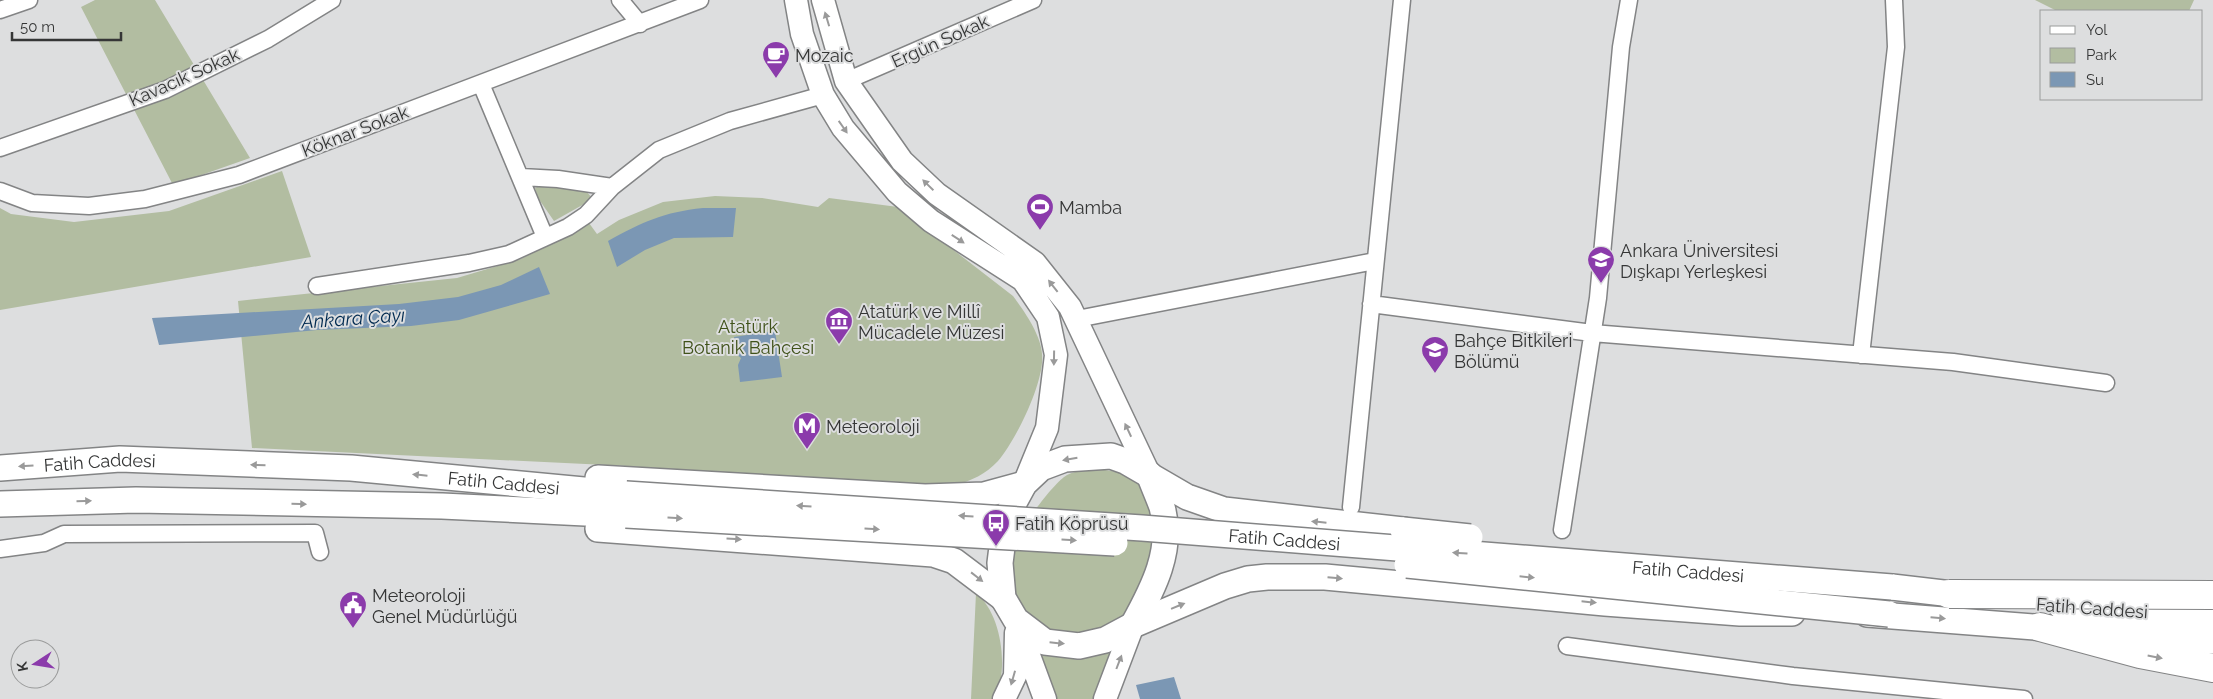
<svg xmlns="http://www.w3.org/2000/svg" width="2213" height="699" font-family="Raleway,sans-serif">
<rect width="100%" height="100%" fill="#dddedf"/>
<path fill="#b2bda1" d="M95,0H155L250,158L173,185L81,7Z
M2035,0H2194L2189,11H2057Z
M282,171L311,257L0,310V208L11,214L74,222L169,211Z
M547,183L586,191L593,199L554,221L538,198L535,188Z
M715,196L762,198L818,207L829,198L898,207L1013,296C1024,311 1041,335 1042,354C1045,381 1016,440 998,461C986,474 971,481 955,485L749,476L627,466L252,448L238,301L457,278L521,259L589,223L597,234L619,220L663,202Z
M1085,469C1103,469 1121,470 1136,481C1168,505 1150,594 1125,618C1106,636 1074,640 1050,630C1020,618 1004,578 1013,547C1018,531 1053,483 1067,475C1073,472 1079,471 1085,469Z
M976,593C1002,614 1009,669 995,699H971Z
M1037,650C1065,660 1084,656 1112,652L1094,699H1055Z"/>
<path fill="#7b97b4" d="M703,208H736L733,237L674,238L645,250L617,267L608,241C642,222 664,212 703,208Z
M539,267L550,294L459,320L411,326L317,330L159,345L152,318L399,304L458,297L501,285Z
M775,331L782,377L740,382L738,365L741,358L736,354L734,337Z
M1174,677L1181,699H1140L1136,685Z"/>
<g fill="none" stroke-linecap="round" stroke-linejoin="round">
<defs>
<path id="street" d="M620,0L640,24
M0,10L29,0
M846,81L1033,0
M481,84L545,237
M0,148L165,90L268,39L332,0
M521,177L558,179L612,187
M0,191L32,203L89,206L145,199L239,175L700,0
M317,286L469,263L509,254L568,227L586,215L612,187L659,150L730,121L823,95
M1371,304L1592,333L1953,362L2106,383
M1077,319L1375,261
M1861,355L1896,47L1894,0
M1351,507L1402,0
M1562,530L1598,298L1621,47L1629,0
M0,549L44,543L64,534L315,533L320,552
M1567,646L1793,676L2024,699"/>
<path id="secondary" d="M796,0L802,34L823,95L843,128L897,192L931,221L1023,280L1048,317L1056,355L1047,428L1024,484
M823,0L846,81L902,161L937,194L1035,263L1070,307L1149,474
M1016,620L1045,699
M1004,699L1015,676L1016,633
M1105,699L1133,625"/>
<g id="primary">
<path id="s1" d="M0,468L120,459L351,468L626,494"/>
<path d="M598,478L925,497L984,495L1024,484"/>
<path d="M0,504L136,500L442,506L626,515"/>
<path d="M598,529L933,554L954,561L1003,598"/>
<path d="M1403,530L1224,510L1187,497L1125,461L1111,456L1065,459L1041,468L1024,484L1010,510L1004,531L1000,563L1003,598L1016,620L1045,642L1079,646L1105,640L1133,625L1225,586L1248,579L1267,577H1325L1605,603L1740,613H1792"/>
<path d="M1892,587L1969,596"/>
<path d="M2061,606L2213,617"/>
<path d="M1867,614L2213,641"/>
<path d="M1133,625C1153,589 1174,549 1162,507C1158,496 1153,485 1149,474"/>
</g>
<path id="highway" d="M2040,627L2140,654L2213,668"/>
</defs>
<use href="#street" stroke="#838485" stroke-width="19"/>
<use href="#secondary" stroke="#838485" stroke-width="25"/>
<use href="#primary" stroke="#838485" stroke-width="28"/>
<use href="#highway" stroke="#838485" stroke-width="30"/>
<use href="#street" stroke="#fff" stroke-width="16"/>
<use href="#secondary" stroke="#fff" stroke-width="22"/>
<use href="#primary" stroke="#fff" stroke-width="25"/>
<use href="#highway" stroke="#fff" stroke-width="28"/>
<defs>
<g id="primary-bridge">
<path id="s2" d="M626,494L1142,528L1892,587"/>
<path d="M626,515L1115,543"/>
<path d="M1403,530L1470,537"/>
<path d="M1407,565L1889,614"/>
</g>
<path id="highway-bridge" d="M1949,594L2213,595"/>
</defs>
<use href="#primary-bridge" stroke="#838485" stroke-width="28" stroke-linecap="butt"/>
<use href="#highway-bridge" stroke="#838485" stroke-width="30" stroke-linecap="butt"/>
<use href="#primary-bridge" stroke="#fff" stroke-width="25"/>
<use href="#highway-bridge" stroke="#fff" stroke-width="28"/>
</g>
<defs><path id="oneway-solid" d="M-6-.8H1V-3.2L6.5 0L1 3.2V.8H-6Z" transform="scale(1.25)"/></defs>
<g fill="#9a9a9a">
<use href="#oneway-solid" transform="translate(827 19) rotate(-107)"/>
<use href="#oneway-solid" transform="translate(843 127) rotate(55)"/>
<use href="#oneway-solid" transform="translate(928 185) rotate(-136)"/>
<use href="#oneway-solid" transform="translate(958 239) rotate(33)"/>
<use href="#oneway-solid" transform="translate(1053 286) rotate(-128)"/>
<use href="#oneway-solid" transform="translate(1054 358) rotate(91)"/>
<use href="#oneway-solid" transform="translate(1128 430) rotate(-115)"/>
<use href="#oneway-solid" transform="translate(1070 459) rotate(170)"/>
<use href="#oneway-solid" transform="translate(258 465) rotate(-178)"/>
<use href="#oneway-solid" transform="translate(26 466) rotate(176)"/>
<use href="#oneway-solid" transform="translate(420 475) rotate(-174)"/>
<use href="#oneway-solid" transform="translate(84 501) rotate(-2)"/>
<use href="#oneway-solid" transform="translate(299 504) rotate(1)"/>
<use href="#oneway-solid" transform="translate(804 506) rotate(-176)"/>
<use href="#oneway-solid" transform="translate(966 516) rotate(-176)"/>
<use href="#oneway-solid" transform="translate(675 518) rotate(3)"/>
<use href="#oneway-solid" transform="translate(1319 522) rotate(-174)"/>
<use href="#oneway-solid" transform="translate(872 529) rotate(3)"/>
<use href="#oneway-solid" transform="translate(734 539) rotate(4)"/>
<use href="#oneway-solid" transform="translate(1069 540) rotate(3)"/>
<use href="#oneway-solid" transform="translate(1460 553) rotate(-176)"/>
<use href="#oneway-solid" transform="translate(977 577) rotate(38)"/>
<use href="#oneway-solid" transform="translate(1527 577) rotate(6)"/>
<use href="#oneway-solid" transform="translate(1335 578) rotate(5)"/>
<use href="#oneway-solid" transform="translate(1589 602) rotate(6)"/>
<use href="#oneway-solid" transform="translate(1178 606) rotate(-22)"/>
<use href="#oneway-solid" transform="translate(1938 618) rotate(5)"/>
<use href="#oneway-solid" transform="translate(1057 643) rotate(6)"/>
<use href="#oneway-solid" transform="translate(2155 657) rotate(11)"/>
<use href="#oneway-solid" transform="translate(1119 662) rotate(-69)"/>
<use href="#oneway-solid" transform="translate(1013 678) rotate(106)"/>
</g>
<defs>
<symbol id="cafe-pin" viewBox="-11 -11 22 30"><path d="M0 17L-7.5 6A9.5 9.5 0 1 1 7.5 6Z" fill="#8b3bab" stroke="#dddedf"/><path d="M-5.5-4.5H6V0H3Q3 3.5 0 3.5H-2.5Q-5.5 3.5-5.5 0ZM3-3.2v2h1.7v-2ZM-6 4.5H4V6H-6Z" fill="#fff"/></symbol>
<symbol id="stadium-pin" viewBox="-11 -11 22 30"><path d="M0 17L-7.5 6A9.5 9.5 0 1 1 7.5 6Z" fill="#8b3bab" stroke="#dddedf"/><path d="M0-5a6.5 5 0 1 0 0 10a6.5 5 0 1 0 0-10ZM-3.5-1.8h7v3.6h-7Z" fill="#fff"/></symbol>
<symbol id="university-pin" viewBox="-11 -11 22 30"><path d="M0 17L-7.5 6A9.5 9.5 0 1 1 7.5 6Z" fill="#8b3bab" stroke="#dddedf"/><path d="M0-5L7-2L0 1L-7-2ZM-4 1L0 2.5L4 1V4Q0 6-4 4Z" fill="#fff"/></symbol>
<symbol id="museum-pin" viewBox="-11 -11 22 30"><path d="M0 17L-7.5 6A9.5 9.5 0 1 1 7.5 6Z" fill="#8b3bab" stroke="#dddedf"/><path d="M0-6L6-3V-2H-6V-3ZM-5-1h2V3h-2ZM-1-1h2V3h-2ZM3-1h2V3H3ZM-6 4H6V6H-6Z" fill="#fff"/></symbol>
<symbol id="metro-pin" viewBox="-11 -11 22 30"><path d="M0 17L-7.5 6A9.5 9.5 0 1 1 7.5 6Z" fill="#8b3bab" stroke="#dddedf"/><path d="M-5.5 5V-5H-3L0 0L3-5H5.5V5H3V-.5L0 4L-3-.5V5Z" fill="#fff"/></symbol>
<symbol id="bus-pin" viewBox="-11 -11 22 30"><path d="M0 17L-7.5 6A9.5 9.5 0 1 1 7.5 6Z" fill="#8b3bab" stroke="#dddedf"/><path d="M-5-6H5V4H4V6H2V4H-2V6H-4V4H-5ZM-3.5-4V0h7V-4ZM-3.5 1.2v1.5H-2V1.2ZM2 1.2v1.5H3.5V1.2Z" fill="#fff"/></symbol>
<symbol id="civic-pin" viewBox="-11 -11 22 30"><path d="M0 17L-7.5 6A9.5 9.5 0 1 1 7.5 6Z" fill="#8b3bab" stroke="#dddedf"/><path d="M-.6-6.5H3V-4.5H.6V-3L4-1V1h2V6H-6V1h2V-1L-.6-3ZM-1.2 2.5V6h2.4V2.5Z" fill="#fff"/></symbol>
</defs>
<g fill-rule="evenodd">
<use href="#cafe-pin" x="760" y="39" width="32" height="43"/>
<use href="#stadium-pin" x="1024" y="191" width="32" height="43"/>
<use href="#university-pin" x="1585" y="244" width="32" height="43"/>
<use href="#museum-pin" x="823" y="305" width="32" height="43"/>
<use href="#university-pin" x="1419" y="334" width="32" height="43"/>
<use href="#metro-pin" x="791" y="410" width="32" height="43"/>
<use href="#bus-pin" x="980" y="507" width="32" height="43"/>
<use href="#civic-pin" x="337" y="589" width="32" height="43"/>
</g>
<g text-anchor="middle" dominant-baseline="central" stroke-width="4" stroke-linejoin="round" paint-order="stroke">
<g font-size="18" fill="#353636" stroke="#dddedf">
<text transform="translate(940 41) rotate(-24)">Ergün Sokak</text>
<text transform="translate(184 77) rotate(-24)">Kavacık Sokak</text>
<text transform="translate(355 131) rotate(-21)">Köknar Sokak</text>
<text stroke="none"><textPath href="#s1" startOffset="100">Fatih Caddesi</textPath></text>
<text stroke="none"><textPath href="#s1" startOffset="505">Fatih Caddesi</textPath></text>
<text stroke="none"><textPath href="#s2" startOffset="660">Fatih Caddesi</textPath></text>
<text stroke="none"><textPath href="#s2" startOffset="1065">Fatih Caddesi</textPath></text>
<text transform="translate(2092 608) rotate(4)">Fatih Caddesi</text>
</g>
<g font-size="18" fill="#353636" stroke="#dddedf" text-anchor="start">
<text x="795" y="55">Mozaic</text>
<text x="1059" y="207">Mamba</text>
<text x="1620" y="250">Ankara Üniversitesi<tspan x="1620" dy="21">Dışkapı Yerleşkesi</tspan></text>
<text x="858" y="311">Atatürk ve Millî<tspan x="858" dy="21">Mücadele Müzesi</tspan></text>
<text x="1454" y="340">Bahçe Bitkileri<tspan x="1454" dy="21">Bölümü</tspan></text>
<text x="826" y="426">Meteoroloji</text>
<text x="1015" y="523">Fatih Köprüsü</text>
<text x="372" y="595">Meteoroloji<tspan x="372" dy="21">Genel Müdürlüğü</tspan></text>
</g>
<g font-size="18" fill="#40521a" stroke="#dddedf">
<text x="748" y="326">Atatürk<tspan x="748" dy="21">Botanik Bahçesi</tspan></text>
</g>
<g font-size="19" font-style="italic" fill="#002a50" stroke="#dddedf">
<text transform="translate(353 318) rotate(-4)">Ankara Çayı</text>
</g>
</g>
<rect x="2040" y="10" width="162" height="90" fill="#dddedf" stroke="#9a9b9b"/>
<rect x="2050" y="26" width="25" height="8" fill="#ffffff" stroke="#9a9b9b"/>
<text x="2086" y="35" font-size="15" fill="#353636">Yol</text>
<rect x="2050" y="48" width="25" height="15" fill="#b2bda1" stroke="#9a9b9b"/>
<text x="2086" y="60" font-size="15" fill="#353636">Park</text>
<rect x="2050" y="72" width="25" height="15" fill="#7b97b4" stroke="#9a9b9b"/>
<text x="2086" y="85" font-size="15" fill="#353636">Su</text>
<g transform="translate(35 664) rotate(258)"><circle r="24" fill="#dddedf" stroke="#9a9b9b"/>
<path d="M0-4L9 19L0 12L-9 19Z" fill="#8b3bab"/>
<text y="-8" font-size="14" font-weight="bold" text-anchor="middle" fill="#353636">K</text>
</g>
<path d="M12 32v8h109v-8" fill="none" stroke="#353636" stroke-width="2.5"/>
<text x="20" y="32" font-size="15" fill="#353636" stroke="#dddedf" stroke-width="4" paint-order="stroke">50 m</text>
</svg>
